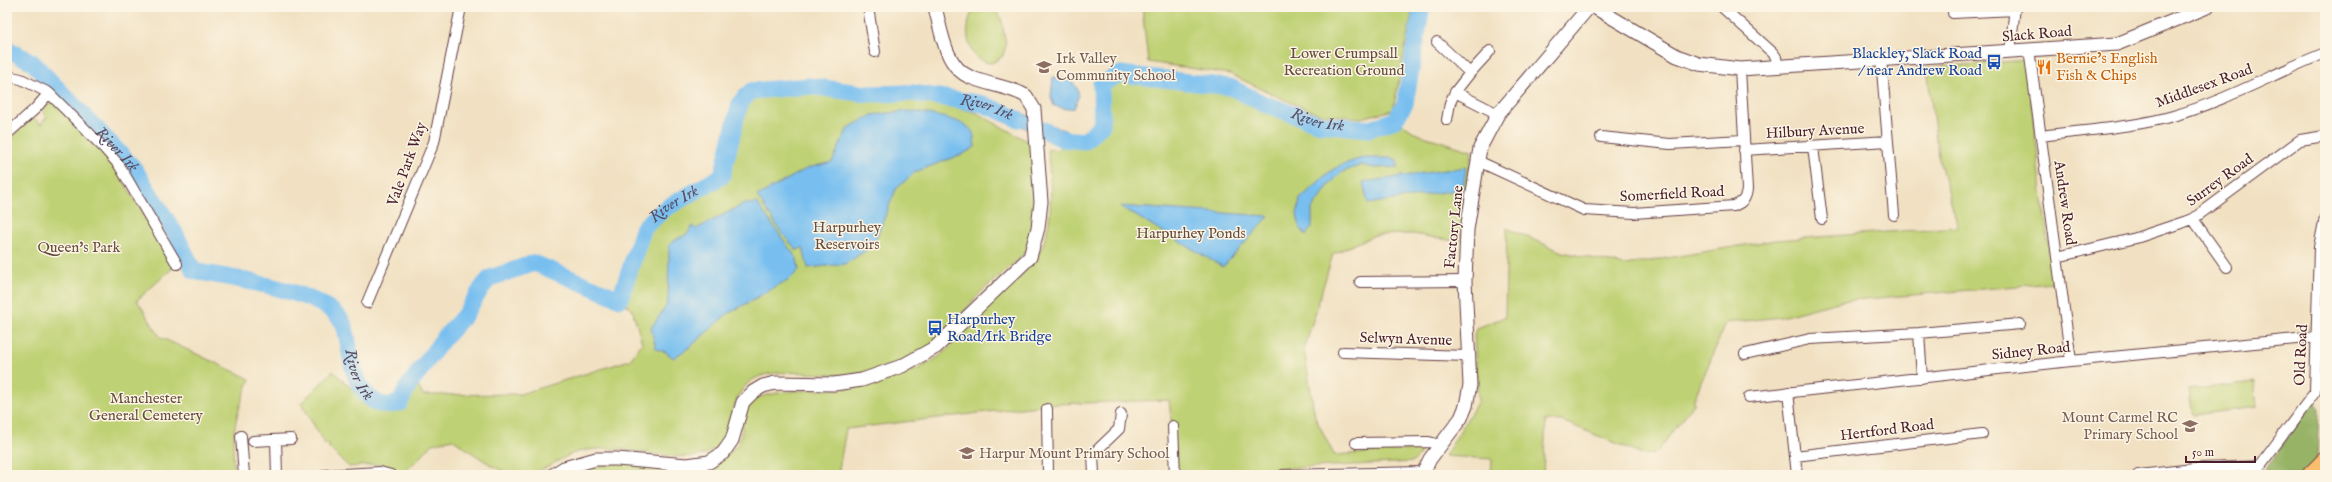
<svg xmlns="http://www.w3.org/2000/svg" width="2332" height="482" font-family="'IM FELL English',serif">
<rect width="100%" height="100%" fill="#fcf5e5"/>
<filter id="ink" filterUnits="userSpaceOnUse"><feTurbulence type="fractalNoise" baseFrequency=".025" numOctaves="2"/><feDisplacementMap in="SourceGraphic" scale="8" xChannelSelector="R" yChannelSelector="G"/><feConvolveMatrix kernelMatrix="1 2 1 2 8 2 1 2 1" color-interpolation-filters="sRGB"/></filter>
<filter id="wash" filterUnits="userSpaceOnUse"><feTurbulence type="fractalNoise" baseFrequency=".012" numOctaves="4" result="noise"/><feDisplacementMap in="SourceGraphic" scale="16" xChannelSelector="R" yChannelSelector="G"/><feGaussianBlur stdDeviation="0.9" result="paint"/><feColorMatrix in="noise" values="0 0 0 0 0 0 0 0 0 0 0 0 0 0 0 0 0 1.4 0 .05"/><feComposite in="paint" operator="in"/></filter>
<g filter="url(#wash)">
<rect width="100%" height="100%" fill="#f1e1c2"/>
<path fill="#bfd174" stroke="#847850" d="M984,7H990L1001,17L1006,45L1003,56L992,63C967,63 963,30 972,12Z
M1142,7H1413V8L1393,110L1361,118L1320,114L1287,101L1230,74L1148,62Z
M2026,60L2053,283L1842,301L1781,317L1726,323L1694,399V404L1657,452L1645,455L1562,421L1546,420L1543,475H1491L1492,459L1445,456L1478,401L1474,334L1477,328L1505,317L1507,228L1562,252L1625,265L1775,240L1958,227L1938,156L1927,68Z
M1121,81L1228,91L1263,108L1320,130L1370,134L1402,124L1417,134L1472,151L1460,242L1413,234L1375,235L1333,254L1304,350L1315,417L1334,455L1422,449L1419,456L1413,462L1177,474L1169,400L1054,404L846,429L838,475H576C618,446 711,482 738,444C741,437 742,428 743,420C745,413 748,407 751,400C790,385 828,394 867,385C892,380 916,372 937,358C952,348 965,329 978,316C1000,294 1035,271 1045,239C1054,209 1050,180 1048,149L1057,150L1092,126L1105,92Z
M810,92L868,101L914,98L975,112L1036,146C1035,173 1039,230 1025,252C1018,262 991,282 981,292C965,307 953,327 937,342C921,355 885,369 864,373C834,379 784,366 758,377C724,391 737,441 708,453C687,463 639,450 614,449C606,448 596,449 587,450C560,453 541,479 514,475C499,473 466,448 452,439L433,444L403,474L381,464L349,467L329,448V444H325L301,403L333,371L372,408L409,392L417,384L423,395L520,394L630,360L642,343L632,309L623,302L647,230L666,212L724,178L743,108L755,95Z
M53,102L107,154L175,266L137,300L160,337L250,379C235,415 230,437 235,475H7V145L9,140L30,120L34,119L41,124L47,117L44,114V106Z
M2254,382L2257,407L2193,415L2189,390Z"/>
<path fill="#97b366" stroke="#706948" d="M2315,397L2319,409L2317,460L2301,475H2262Z"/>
<path fill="#78bff0" stroke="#616f8e" d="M1053,77C1073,80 1085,86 1074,108L1067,109L1054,106L1051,97Z
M997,103L1066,131L1064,144L1048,139L996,114Z
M907,111C923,113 963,118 972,131C975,135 974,142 975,147L965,153L915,172L896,189L873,246L845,264L808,268L803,248L797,250L783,235L757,196L808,168L832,162L848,128L872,115Z
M1362,158H1392L1397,160L1398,167L1374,168L1362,165L1342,172L1329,185L1312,209V227L1306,235L1300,228L1297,215L1300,199L1329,172L1341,165Z
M1466,167L1463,189L1368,204L1363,182Z
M757,203L797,259L799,270L791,278L726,315L690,347L673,358L666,352L656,349L651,328L666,306L668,299L669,246L673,241L687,234L693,226L696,229L744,204Z
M1119,206L1269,216L1223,267Z"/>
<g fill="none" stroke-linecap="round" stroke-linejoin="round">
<g stroke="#78bff0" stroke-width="17">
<path id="s1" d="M7,49L32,62L133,167L175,233L194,271C230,278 321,290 342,321C346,327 347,339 349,347C352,368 359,401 385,405C390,406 396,404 400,403L407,388L443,339L464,316L483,286L490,278L534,263L620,299L644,227L666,208L722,176L740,103L751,91L810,86L866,94L912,93L983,104L1018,119"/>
<path id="s2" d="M1044,130L1062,139L1085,141L1102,125L1101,84L1121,74L1230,87L1262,103L1320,124L1369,129L1395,120L1405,104L1421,12L1419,7"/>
</g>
</g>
</g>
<g filter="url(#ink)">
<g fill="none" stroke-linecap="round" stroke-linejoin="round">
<defs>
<path id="minor" d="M868,7L875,52
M1722,7L1773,53L1776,57L1777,66
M1953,13L2014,10
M1437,42L1470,73L1455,92L1498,114
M2029,49L2071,361
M2010,52L2015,7
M1881,58L1894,215
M1470,73L1490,51
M7,76L21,79L49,93L104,148L119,165L177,264
M1447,120L1450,103L1455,92
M7,134L35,109L49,93
M2041,136C2085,130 2131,128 2173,116C2226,101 2274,73 2325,53
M1601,137L1670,144L1743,140
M1813,147L1822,219
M1744,150L1888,141
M1478,161L1584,210L1634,213L1734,206C1743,202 1746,199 1747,189L1740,69
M2193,219L2227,267
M2057,257L2136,238L2193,219L2300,140L2325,136
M1360,282L1465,281
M367,303L434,142L461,7
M1919,333L1922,378
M1343,352L1468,356
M1745,354L1810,339L1919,333L2020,324
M1788,392L1797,475
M1749,397L2071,361L2317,337
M1047,409L1048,475
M1173,426L1175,475
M241,436L244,475
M276,440L277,475
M253,441L291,439
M1356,443L1429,442L1440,445
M1795,456L1982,434
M325,475L380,472L391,475
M1094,475L1093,454L1119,429L1121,414
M1283,475L1423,472
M2138,475L2203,468L2261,466
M2253,475L2315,392L2319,247L2325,217"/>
<path id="tertiary" d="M1594,7L1677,56L1699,64L1740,69L2117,44L2207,7
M553,475L564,468L596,459H617L687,465L709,462L723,453L732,440L743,402L753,392L763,386L775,383L834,384L862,380L902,366L936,347L1030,257L1038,228L1041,202L1034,109L1026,96L1020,93C1004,86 986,84 970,77C945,67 941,30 935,7
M1422,475L1430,459L1461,418L1466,406L1470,385L1465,281L1467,230L1480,148L1498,114L1589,7"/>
<path id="primary" d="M2310,475L2325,460"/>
</defs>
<use href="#minor" stroke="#633c42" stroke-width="12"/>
<use href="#tertiary" stroke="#633c42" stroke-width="15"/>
<use href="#primary" stroke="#633c42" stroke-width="18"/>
<use href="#minor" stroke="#fff" stroke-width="10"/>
<use href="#tertiary" stroke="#fff" stroke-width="13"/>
<use href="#primary" stroke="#fbbd6e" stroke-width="16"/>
</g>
</g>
<defs>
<symbol id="bus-bare" viewBox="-9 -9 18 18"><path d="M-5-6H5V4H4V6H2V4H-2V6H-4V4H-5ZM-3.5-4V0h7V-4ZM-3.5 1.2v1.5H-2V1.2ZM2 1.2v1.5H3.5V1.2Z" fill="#1a4fb4" stroke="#fcf5e5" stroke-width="2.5" paint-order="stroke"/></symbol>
<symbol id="school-bare" viewBox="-9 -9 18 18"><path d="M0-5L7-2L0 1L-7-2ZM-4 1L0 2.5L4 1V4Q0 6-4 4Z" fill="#8d6e63" stroke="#fcf5e5" stroke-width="2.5" paint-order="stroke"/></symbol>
<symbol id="restaurant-bare" viewBox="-9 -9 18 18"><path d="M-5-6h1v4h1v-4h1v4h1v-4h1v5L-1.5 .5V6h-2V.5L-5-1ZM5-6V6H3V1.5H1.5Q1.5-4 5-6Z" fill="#e8710a" stroke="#fcf5e5" stroke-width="2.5" paint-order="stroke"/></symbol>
</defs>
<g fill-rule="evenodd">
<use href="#bus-bare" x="1983" y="51" width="22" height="22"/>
<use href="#school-bare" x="1033" y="56" width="22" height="22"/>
<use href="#restaurant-bare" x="2033" y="56" width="22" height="22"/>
<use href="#bus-bare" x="924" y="317" width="22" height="22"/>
<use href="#school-bare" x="2179" y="415" width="22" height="22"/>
<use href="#school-bare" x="956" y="442" width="22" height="22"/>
</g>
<g text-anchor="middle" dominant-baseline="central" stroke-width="3" stroke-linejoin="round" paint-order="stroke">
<g font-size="15" fill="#4a1f2b" stroke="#fcf5e5">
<text transform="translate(2037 34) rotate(-5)">Slack Road</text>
<text transform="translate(2204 86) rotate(-20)">Middlesex Road</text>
<text transform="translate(1815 131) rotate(-3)">Hilbury Avenue</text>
<text transform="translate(407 164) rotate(-70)">Vale Park Way</text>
<text transform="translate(2220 180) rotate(-36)">Surrey Road</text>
<text transform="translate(1672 194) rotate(-3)">Somerfield Road</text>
<text transform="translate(2065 203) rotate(82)">Andrew Road</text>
<text transform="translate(1454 227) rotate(-84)">Factory Lane</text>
<text transform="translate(1406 339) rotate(2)">Selwyn Avenue</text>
<text transform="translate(2031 351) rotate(-6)">Sidney Road</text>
<text transform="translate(2301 355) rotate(-87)">Old Road</text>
<text transform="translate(1887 430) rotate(-7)">Hertford Road</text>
</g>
<g font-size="15" fill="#674c3d" stroke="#fcf5e5">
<text x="1344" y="53">Lower Crumpsall<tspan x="1344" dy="17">Recreation Ground</tspan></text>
<text x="847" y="227">Harpurhey<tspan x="847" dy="17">Reservoirs</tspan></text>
<text x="1191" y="233">Harpurhey Ponds</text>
<text x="79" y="247">Queen's Park</text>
<text x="146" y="398">Manchester<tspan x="146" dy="17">General Cemetery</tspan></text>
</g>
<g font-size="15" fill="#164399" stroke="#fcf5e5" text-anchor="end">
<text x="1982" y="53">Blackley, Slack Road<tspan x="1982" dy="17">/ near Andrew Road</tspan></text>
<text x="947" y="319" text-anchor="start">Harpurhey<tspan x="947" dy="17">Road/Irk Bridge</tspan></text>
</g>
<g font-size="15" fill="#785e54" stroke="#fcf5e5" text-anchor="start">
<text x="1056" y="58">Irk Valley<tspan x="1056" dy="17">Community School</tspan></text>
<text x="2178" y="417" text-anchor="end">Mount Carmel RC<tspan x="2178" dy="17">Primary School</tspan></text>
<text x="979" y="453">Harpur Mount Primary School</text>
</g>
<g font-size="15" fill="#c56008" stroke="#fcf5e5" text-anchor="start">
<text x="2056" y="58">Bernie’s English<tspan x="2056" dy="17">Fish &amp; Chips</tspan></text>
</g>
<g font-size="16" font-style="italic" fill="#584f66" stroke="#fcf5e5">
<text stroke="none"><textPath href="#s1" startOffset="1362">River Irk</textPath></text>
<text stroke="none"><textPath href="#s2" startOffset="334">River Irk</textPath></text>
<text stroke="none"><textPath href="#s1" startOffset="150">River Irk</textPath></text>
<text stroke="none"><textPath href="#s1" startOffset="977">River Irk</textPath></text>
<text stroke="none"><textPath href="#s1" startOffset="510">River Irk</textPath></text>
</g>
</g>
<rect width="2332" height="482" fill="none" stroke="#fcf5e5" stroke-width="24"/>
<path d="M2186 456v6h69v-6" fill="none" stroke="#4a1f2b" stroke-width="2"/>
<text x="2192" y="456" font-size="12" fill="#4a1f2b" stroke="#fcf5e5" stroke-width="3" paint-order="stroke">50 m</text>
</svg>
